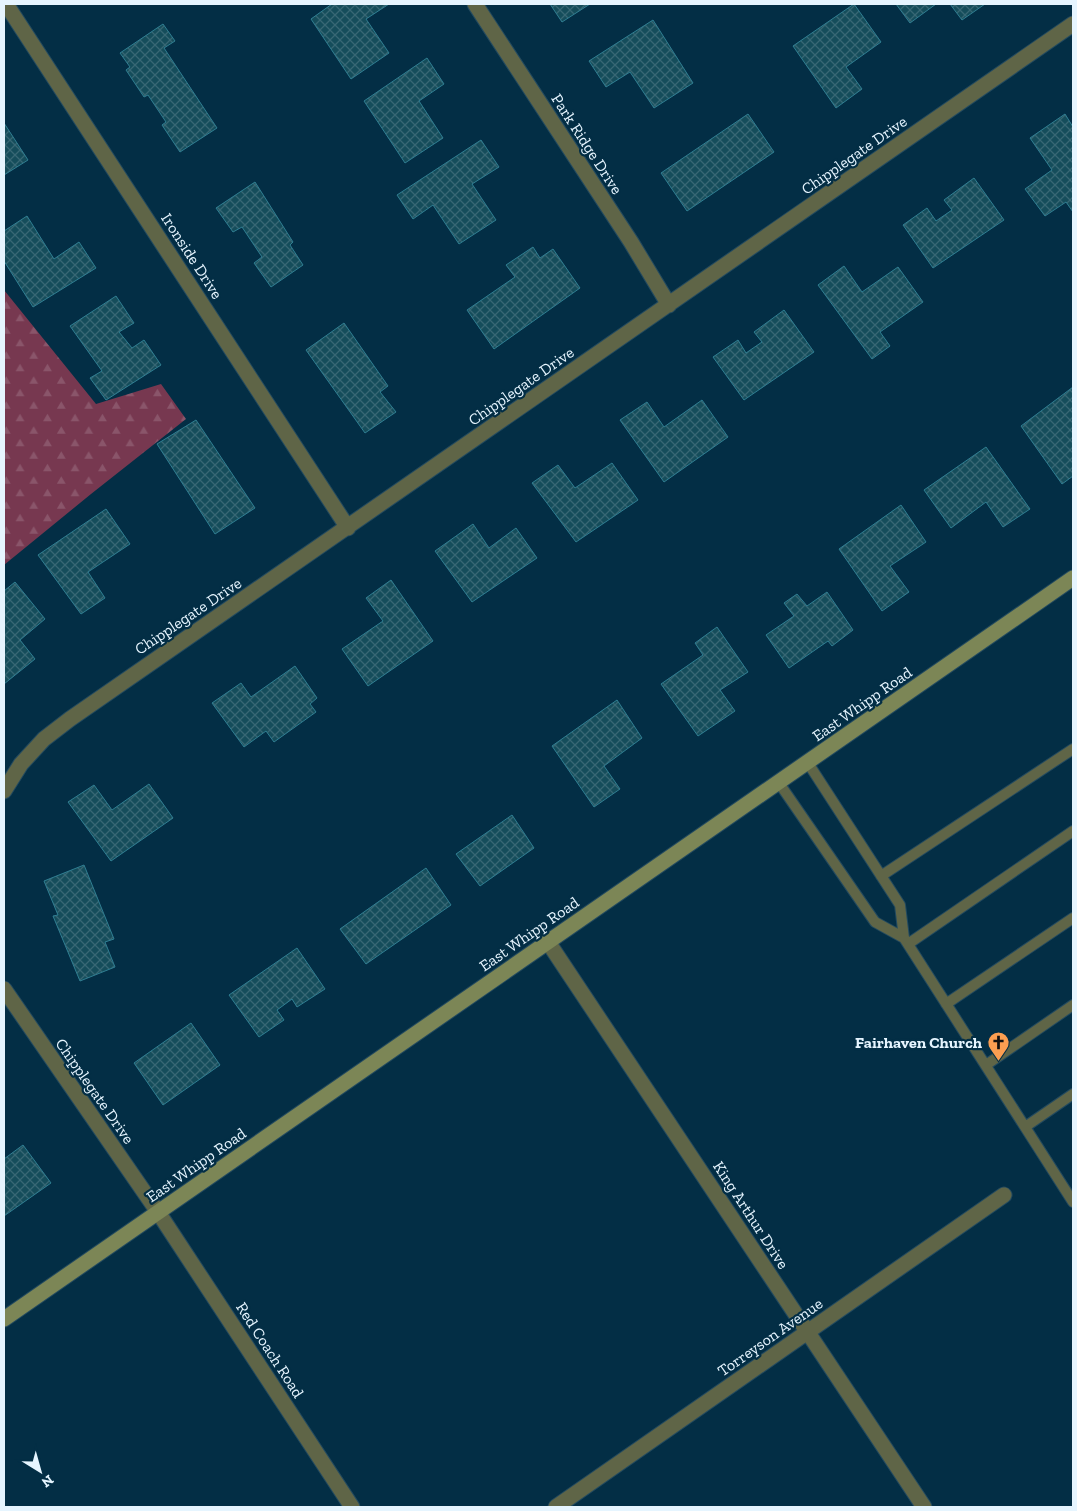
<svg xmlns="http://www.w3.org/2000/svg" width="1077" height="1511" font-family="'Zilla Slab',serif">
<defs>
<pattern id="forest-firs" width="22" height="20" patternUnits="userSpaceOnUse" patternTransform="scale(1.25)"><rect width="22" height="20" fill="#773850"/><path d="M5 1l3.5 6h-7zM16 11l3.5 6h-7z" fill="#8a556a"/></pattern>
<pattern id="building-cross-hatch" width="8" height="8" patternUnits="userSpaceOnUse" patternTransform="scale(1.25)"><rect width="8" height="8" fill="#154d5b"/><path d="M0 0l8 8M0 8l8-8" fill="none" stroke="#376774"/></pattern>
</defs>
<rect width="100%" height="100%" fill="#032e45"/>
<path fill="url(#forest-firs)" d="M4,290L96,404L161,384L186,419L91,494L4,565Z"/>
<path fill="url(#building-cross-hatch)" stroke="#2f7e92" d="M332,4H389L366,19L389,53L351,79L311,19Z
M550,4H590L562,22Z
M854,4L881,42L846,67L862,89L836,108L793,46Z
M896,4H936L910,23Z
M950,4H985L962,20Z
M653,20L693,83L654,108L630,72L606,87L589,61Z
M163,24L175,41L164,48L217,128L180,152L162,125L166,122L148,95L144,97L126,70L130,67L120,53Z
M427,58L444,84L419,101L443,138L405,163L364,101Z
M748,114L774,152L687,211L661,173Z
M1065,114L1073,127V212L1066,202L1045,216L1025,189L1052,170L1030,138Z
M4,123L28,160L4,175Z
M481,140L499,167L472,184L496,220L459,244L433,205L413,219L397,195Z
M974,178L1004,220L933,268L903,225L927,208L936,221L952,210L944,200Z
M255,182L293,242L290,245L303,265L271,287L254,263L262,257L242,227L233,232L216,208Z
M27,216L54,259L79,242L96,268L33,307L4,261V231Z
M533,247L540,258L553,249L580,288L494,349L467,310L515,277L506,265Z
M844,266L862,292L898,267L923,302L880,332L890,346L872,359L818,285Z
M116,296L134,323L119,332L132,348L144,340L161,365L106,400L90,378L102,371L70,326Z
M784,310L814,352L744,400L713,357L738,340L746,353L762,342L754,332Z
M344,323L388,386L380,392L396,412L365,433L306,350Z
M1073,387V476L1062,484L1021,426Z
M702,400L728,437L664,482L620,420L647,402L664,427Z
M196,420L255,508L215,534L157,444Z
M986,447L1030,509L1003,527L986,502L951,528L924,490Z
M612,463L638,500L576,542L532,483L558,465L575,488Z
M901,505L926,542L890,566L909,592L882,611L839,549Z
M106,509L130,544L88,572L105,598L81,614L38,555Z
M473,524L489,548L516,528L537,558L472,602L435,551Z
M391,580L433,641L368,686L342,649L383,621L366,598Z
M15,582L45,619L20,640L35,659L4,684V591Z
M827,592L853,630L832,646L828,641L789,668L766,635L794,616L784,603L797,594L807,606Z
M717,627L748,672L720,690L735,711L698,736L661,684L703,655L695,643Z
M295,666L317,698L310,704L316,712L274,742L266,731L244,747L212,703L241,683L251,697Z
M617,700L642,738L604,766L620,789L594,807L552,746Z
M149,784L173,818L111,861L68,802L94,785L112,810Z
M512,815L534,848L480,886L456,854Z
M84,865L114,939L105,942L115,967L80,981L53,916L58,915L44,881Z
M426,868L451,905L366,964L340,929Z
M297,948L325,989L297,1007L292,999L277,1010L284,1020L259,1037L229,995Z
M191,1023L220,1065L163,1105L134,1063Z
M23,1145L51,1183L4,1216V1159Z"/>
<g fill="none" stroke-linecap="round" stroke-linejoin="round">
<defs>
<path id="lane" d="M779,783L875,922L904,938L900,905L808,763
M881,876L1073,749
M904,938L1073,1202
M908,944L1073,831
M946,1004L1073,918
M986,1065L1073,1005
M1025,1127L1073,1094"/>
<path id="street" d="M6,4L348,528
M475,4L631,242L669,305
M4,791L21,764L44,739L70,719L1073,24
M548,942L924,1507
M4,989L158,1212L352,1507
M556,1507L1004,1195"/>
<path id="secondary" d="M4,1319L1073,578"/>
</defs>
<use href="#lane" stroke="#234a5f" stroke-width="12"/>
<use href="#street" stroke="#234a5f" stroke-width="17"/>
<use href="#secondary" stroke="#234a5f" stroke-width="17"/>
<use href="#lane" stroke="#5f6547" stroke-width="10"/>
<use href="#street" stroke="#5f6547" stroke-width="15"/>
<use href="#secondary" stroke="#7c8656" stroke-width="15"/>
</g>
<defs>
<symbol id="church-pin" viewBox="-11 -11 22 30"><path d="M0 17L-7.5 6A9.5 9.5 0 1 1 7.5 6Z" fill="#fb9e51" stroke="#032e45"/><path d="M-1.2-6h2.4v3.5h3.3v2.4h-3.3V6h-2.4V-.1h-3.3v-2.4h3.3Z" fill="#111"/></symbol>
</defs>
<g fill-rule="evenodd">
<use href="#church-pin" x="986" y="1030" width="25" height="34"/>
</g>
<g text-anchor="middle" dominant-baseline="central" stroke-width="4.5" stroke-linejoin="round" paint-order="stroke">
<g font-size="16" fill="#e6f5ff" stroke="#032e45">
<text transform="translate(587 144) rotate(57)">Park Ridge Drive</text>
<text transform="translate(854 155) rotate(-35)">Chipplegate Drive</text>
<text transform="translate(192 256) rotate(57)">Ironside Drive</text>
<text transform="translate(521 386) rotate(-35)">Chipplegate Drive</text>
<text transform="translate(188 616) rotate(-34)">Chipplegate Drive</text>
<text transform="translate(862 704) rotate(-35)">East Whipp Road</text>
<text transform="translate(529 934) rotate(-35)">East Whipp Road</text>
<text transform="translate(95 1091) rotate(55)">Chipplegate Drive</text>
<text transform="translate(196 1165) rotate(-35)">East Whipp Road</text>
<text transform="translate(751 1215) rotate(57)">King Arthur Drive</text>
<text transform="translate(770 1337) rotate(-35)">Torreyson Avenue</text>
<text transform="translate(270 1350) rotate(57)">Red Coach Road</text>
</g>
<g font-size="16" font-weight="bold" fill="#e6f5ff" stroke="#032e45" text-anchor="end">
<text x="982" y="1042">Fairhaven Church</text>
</g>
</g>
<rect width="1077" height="1511" fill="none" stroke="#e6f5ff" stroke-width="10"/>
<g transform="translate(40 1471) rotate(143)" stroke="#032e45" stroke-width="4" paint-order="stroke">
<path d="M0-4L9 19L0 12L-9 19Z" fill="#e6f5ff"/>
<text y="-8" font-size="14" font-weight="bold" text-anchor="middle" fill="#e6f5ff">N</text>
</g>
</svg>
